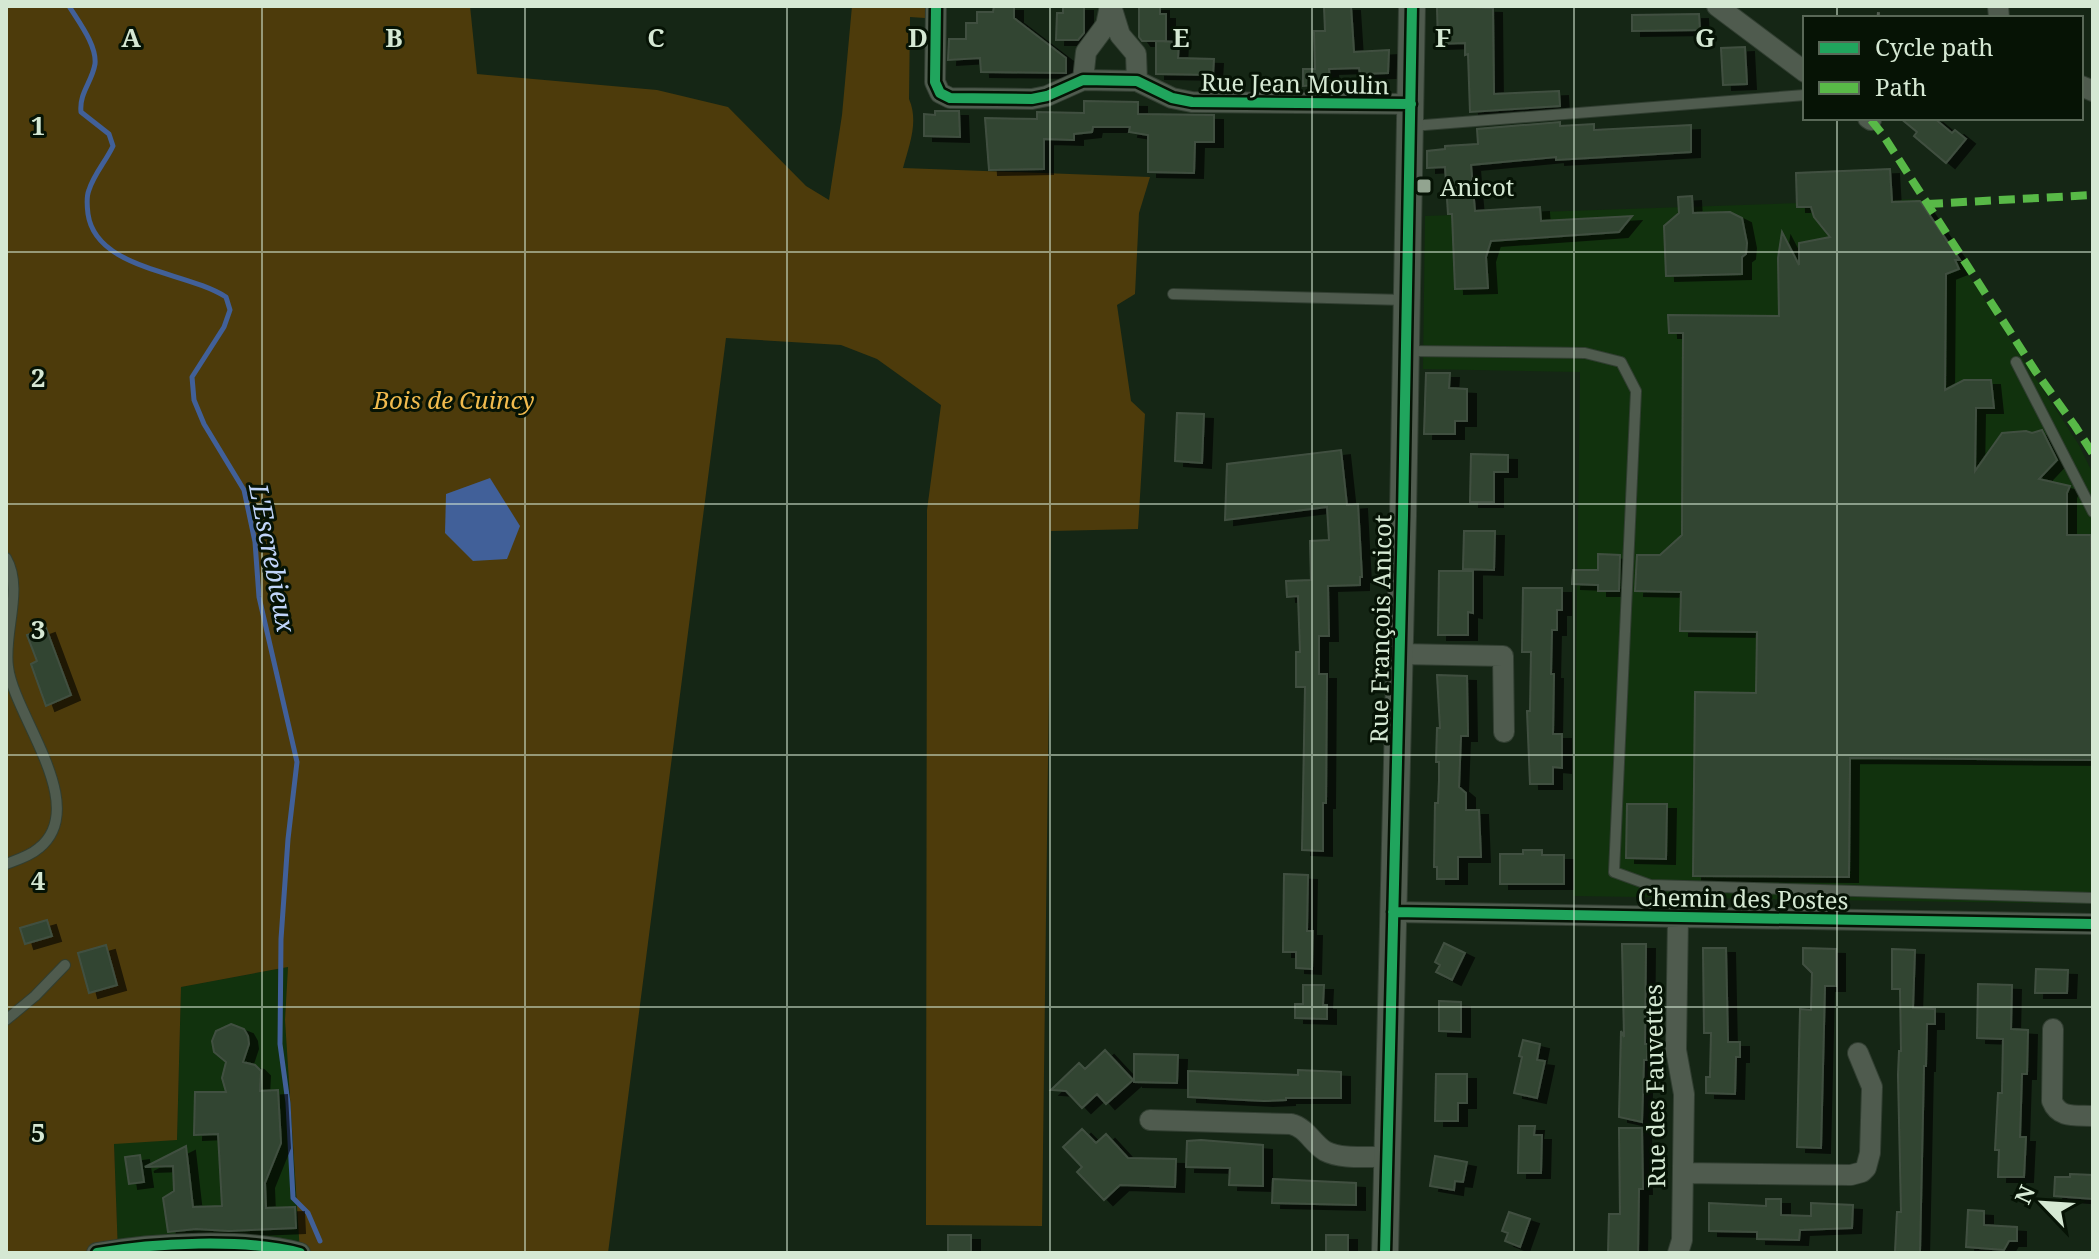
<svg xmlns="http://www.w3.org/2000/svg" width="2099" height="1259" font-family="'Noto Serif',serif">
<defs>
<filter id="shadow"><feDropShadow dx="9" dy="5" stdDeviation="0" flood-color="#0009"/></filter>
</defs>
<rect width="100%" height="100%" fill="#152615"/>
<path fill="#11320d" d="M1919,199L2079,445L2093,474V904L1573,896L1580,372L1423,369L1425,216Z
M288,967L285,1020L300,1253H118L114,1143L177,1140L181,987Z"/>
<path fill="#4d3b0b" d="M6,6H470L477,74L657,90L728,107L806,186L829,200L842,115L852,6H925V18L910,17L909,99C919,122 909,145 903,168L1150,177L1139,213L1135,294L1117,305L1131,401L1145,414L1138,529L1051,531L1042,1226L926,1225L927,510L941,405L877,359L841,345L726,338L608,1253H300L285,1020L288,967L181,987L177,1140L114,1144L118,1253H6Z"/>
<path fill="#416099" d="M490,478L520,526L507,559L473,561L445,533L446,494Z"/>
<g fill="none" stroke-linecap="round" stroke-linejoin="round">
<path stroke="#416099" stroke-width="5" d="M69,6C78,21 97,45 95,64C92,82 79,93 81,112L109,134L113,146C106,161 94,174 89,190C86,197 87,206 88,214C96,270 186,271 226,297L230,310L224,327L192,377L194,400L204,424L244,490L255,542L259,597L297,762L288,839L281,939L280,1044L288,1103L293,1198L308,1213L320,1241"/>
</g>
<path fill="#324431" stroke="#415041" stroke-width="2" filter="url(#shadow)" d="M994,6H1014V18L1066,58V73L981,72L980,58L948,60L949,39H966V23H977V12H993Z
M1063,6H1084V33L1078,40H1056L1057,13H1063Z
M1139,6H1160V14H1166V41H1142L1139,37Z
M1324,6H1351L1354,52L1389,50L1388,73L1360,74L1359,68L1329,69L1330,84L1303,86V69H1315L1314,31H1325Z
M1437,6L1493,8L1494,94L1559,91L1560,106L1470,112L1468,54L1465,55V43L1438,44Z
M1699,14L1700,30L1632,31V15Z
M1156,41L1179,42L1178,58L1214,59L1213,75L1156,74Z
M1745,47L1747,84L1723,85L1721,48Z
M1084,101L1138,102V114L1214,115V142H1195L1194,173L1148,172V135L1129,132L1130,127H1093L1092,132L1074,134V140L1044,139V169L989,170L985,118L1037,119V112L1084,113Z
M935,111H959L960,137L924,136V114L935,115Z
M1900,118H1934L1952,133L1955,130L1966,139L1946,163L1914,136L1917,132Z
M1560,122V126L1594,124V130L1691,125V152L1556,160V157L1471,165L1475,211L1540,207L1541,221L1632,216L1619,232L1491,241L1486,257L1488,288L1455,289L1452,214H1448L1445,167L1427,168V151L1445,149V146L1478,144L1477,129Z
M1890,169L1892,202L1920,201L1960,260H1955L1959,269L1946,274L1945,390L1964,380H1991L1994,408H1976L1975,471L2002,433L2026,431L2032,433L2042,430L2057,460L2039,479L2070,486L2067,493V535H2091L2093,760L1850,758L1849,877L1693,876L1695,692L1756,693L1757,632L1680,631L1681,592L1635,591L1637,555H1660L1682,535L1683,333H1669L1668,315L1779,316L1778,258L1782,232L1799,265V243L1830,237L1814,217L1811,207H1797L1796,173Z
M1692,196L1693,213L1730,212L1742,218L1747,243L1746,254L1742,257V274L1666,276L1664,226L1679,213L1678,197Z
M1426,373H1450L1449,388L1467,389V421H1455V434H1424Z
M1177,413L1204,414L1202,463L1175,461Z
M1341,450L1347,505L1358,504L1362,577H1360V585L1328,586L1329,636H1319V674H1327L1326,803H1323V851L1302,850L1305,687H1296V652H1300L1298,596L1287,597L1286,581L1311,580L1310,541L1329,540L1327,507L1225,520L1227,464Z
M1471,454L1508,455V472H1494V502H1470Z
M1464,531H1495L1494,570L1463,569Z
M1598,554L1620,555L1619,591H1598V585L1572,584L1573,570H1598Z
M1439,571H1473V613L1468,612V635H1438Z
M1523,588H1562V610H1557V630H1552L1551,674H1554L1553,734H1562V768L1553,767V784H1530L1527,711H1530L1531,652H1522Z
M46,628L71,695L46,706L31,664L37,661L27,635Z
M1437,675L1467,676L1468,736H1461L1459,787L1466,793V810H1479L1481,857H1458V879H1437V867H1434L1435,803H1438L1439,780V762H1436L1437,728H1440Z
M1627,804H1667L1666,859L1626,858Z
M1523,850H1542V855H1564V884H1500V854H1523Z
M1284,874L1308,875L1307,931H1313L1312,969L1296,968V952H1283Z
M47,920L52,936L25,944L20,928Z
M1444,943L1465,953L1452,980L1436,972L1440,965L1435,962Z
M1622,944H1646L1645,1044H1648L1647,1060H1644L1642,1122L1619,1117L1621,1031L1624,1037Z
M106,945L117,985L89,993L78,953Z
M1703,948H1726L1728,1042H1740V1057H1736L1735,1094L1706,1093V1077H1710L1711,1033H1704Z
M1803,948L1836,949V986H1825L1821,1148L1797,1147L1800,1009L1811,1010L1812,973L1803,964Z
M1892,949L1915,950L1913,1008L1935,1009V1024H1927L1926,1066H1924L1920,1252H1895L1897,1212H1901L1898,1075L1899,1051H1901L1900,989H1892Z
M2036,969L2068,970L2067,993H2035Z
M1978,984L2012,985L2011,1029L2028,1030L2027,1074H2022L2020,1137H2026L2024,1177H1998L1999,1150H1995L1998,1093H2002L2003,1039L1977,1038Z
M1303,985H1324L1323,1005H1327V1019L1295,1018V1004H1303Z
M1439,1001L1461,1002V1032L1439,1031Z
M231,1024L244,1029L248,1036L249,1044L243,1062L255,1065L261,1071L260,1091L278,1090L281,1143L265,1183L266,1208L295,1207L296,1228L229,1231L196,1229L168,1232L163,1198L174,1191L173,1166L145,1167L186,1146L193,1207L222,1206L218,1134L194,1135L195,1092H226L222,1078L226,1062L214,1052L212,1041L216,1031Z
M1523,1040L1540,1044L1537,1060L1545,1061L1537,1098L1514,1093L1522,1057L1519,1056Z
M1105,1050L1133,1080L1106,1104L1097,1094L1082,1108L1066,1091L1051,1090L1079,1063L1085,1069Z
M1134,1054L1178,1055L1177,1083L1134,1082Z
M1298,1070L1341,1072V1098H1286V1100L1264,1101L1188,1097V1071L1298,1075Z
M1436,1074H1467V1103H1458V1121H1435Z
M1519,1126H1535L1534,1135H1542L1541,1173H1518Z
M1619,1128H1642L1643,1189H1639L1638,1253H1608L1609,1214H1620Z
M1082,1129L1096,1143L1106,1134L1128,1158L1176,1159L1175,1187L1120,1185L1104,1200L1077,1172L1082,1167L1063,1147Z
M1201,1140L1263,1145V1186L1229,1185L1230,1168L1186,1167L1187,1141Z
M140,1155L144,1182L129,1184L125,1157Z
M1435,1156L1467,1162L1463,1182L1455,1181L1454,1190L1430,1186Z
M2070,1174L2093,1175V1199L2054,1196L2055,1177H2070Z
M1273,1179L1356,1183V1205L1272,1203Z
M1766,1199H1781V1215L1811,1216V1203L1853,1205L1852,1228L1800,1230L1799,1240L1757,1239V1232L1709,1231V1203L1766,1206Z
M1968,1210L1984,1211V1225L2017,1227V1241H2009L2004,1250L1966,1247Z
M1509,1212L1530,1219L1520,1247L1505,1241L1508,1233L1502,1231Z
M948,1235H971V1253H948Z
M1326,1235H1348V1253H1326Z"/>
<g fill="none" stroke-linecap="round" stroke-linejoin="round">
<defs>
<path id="service" d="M1412,126L1805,95
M1173,294L1405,300
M1408,351L1585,353L1621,362L1636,391L1614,872L1650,885L2093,898
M2016,362L2093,512
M6,558C24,589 3,633 8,667C14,716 91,806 39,848C30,856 17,860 6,864
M6,1020L35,996L65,965"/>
<path id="minor" d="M936,6L935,82L940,93L950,98L1032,99L1047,96L1083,80L1137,81L1172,98L1192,102L1411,104
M1111,6L1120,35L1136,54L1137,81
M1717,6L1805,72
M1998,6L1999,18
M1083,80L1086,52L1106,25L1110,6
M2081,86L2093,91
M1868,118L1871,120
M1400,654L1503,656L1504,732
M1393,912L2093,924
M1678,917L1676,1050L1684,1094L1682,1240L1678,1253
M2053,1029L2052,1101C2059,1119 2076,1115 2093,1116
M1150,1120L1291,1124C1307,1128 1312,1143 1325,1151C1342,1160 1370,1156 1389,1157
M1683,1173L1851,1175L1862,1172L1866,1168L1870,1153L1872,1087L1858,1053
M97,1253C152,1243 246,1238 300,1253"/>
<path id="tertiary" d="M1385,1253L1403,516L1412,6"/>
</defs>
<use href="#service" stroke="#313e31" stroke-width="12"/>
<use href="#minor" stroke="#313e31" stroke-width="22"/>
<use href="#tertiary" stroke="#313e31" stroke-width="28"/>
<path stroke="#535e52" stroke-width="3" stroke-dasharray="6 6" stroke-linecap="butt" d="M1878,18L1879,6"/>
<use href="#service" stroke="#4f5b4e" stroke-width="10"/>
<use href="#minor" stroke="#4f5b4e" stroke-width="20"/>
<use href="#tertiary" stroke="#4f5b4e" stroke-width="26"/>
<path stroke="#58b947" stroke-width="8" stroke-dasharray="16 8" stroke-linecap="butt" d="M1871,120L1883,135L2036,372L2075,426L2093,454
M1927,204L2093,195"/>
<defs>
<path id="cycleway" d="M936,6L935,82L940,93L950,98L1032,99L1047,96L1083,80L1137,81L1172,98L1192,102L1411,104
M1393,912L2093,924
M97,1253C152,1243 246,1238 300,1253
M1385,1253L1403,516L1412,6"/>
</defs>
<use href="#cycleway" stroke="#061305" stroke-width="15"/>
<use href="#cycleway" stroke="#20a55d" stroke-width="10"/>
</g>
<path fill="none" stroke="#d5e8d3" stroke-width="2" stroke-opacity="0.55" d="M262,6V1253M525,6V1253M787,6V1253M1050,6V1253M1312,6V1253M1574,6V1253M1837,6V18M1837,118V1253M6,252H2093M6,504H2093M6,755H2093M6,1007H2093"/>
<rect fill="#92a490" stroke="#061305" stroke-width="3" x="1416" y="178" width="16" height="16" rx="4"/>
<g text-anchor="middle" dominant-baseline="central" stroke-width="6" stroke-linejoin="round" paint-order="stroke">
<g font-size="24" fill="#d5e8d3" stroke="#061305">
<text transform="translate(1295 83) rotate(1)">Rue Jean Moulin</text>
<text transform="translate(1380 629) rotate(-89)">Rue François Anicot</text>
<text transform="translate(1743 898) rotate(1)">Chemin des Postes</text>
<text transform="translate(1654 1086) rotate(-91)">Rue des Fauvettes</text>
</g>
<g font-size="24" fill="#d5e8d3" stroke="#061305" text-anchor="start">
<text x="1440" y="186">Anicot</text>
</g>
<g font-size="24" font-style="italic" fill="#f1bb4e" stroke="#061305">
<text x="454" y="399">Bois de Cuincy</text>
</g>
<g font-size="26" font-style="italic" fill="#c0d4f9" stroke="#061305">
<text transform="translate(273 558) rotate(79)">L'Escrebieux</text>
</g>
</g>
<g font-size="26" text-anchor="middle" font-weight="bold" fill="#d5e8d3" stroke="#061305" stroke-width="6" stroke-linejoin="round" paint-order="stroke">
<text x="131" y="47">A</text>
<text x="394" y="47">B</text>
<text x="656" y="47">C</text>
<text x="918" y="47">D</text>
<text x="1181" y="47">E</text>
<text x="1443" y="47">F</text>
<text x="1705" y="47">G</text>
<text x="38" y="135">1</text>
<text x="38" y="387">2</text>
<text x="38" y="639">3</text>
<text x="38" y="890">4</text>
<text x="38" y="1142">5</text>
</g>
<rect width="2099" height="1259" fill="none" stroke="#d5e8d3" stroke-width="16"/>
<rect x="1803" y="16" width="280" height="104" fill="#061305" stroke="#596857" stroke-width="2"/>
<rect x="1819" y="42" width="40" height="12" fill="#20a55d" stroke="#596857" stroke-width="2"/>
<text x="1875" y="56" font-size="24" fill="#d5e8d3">Cycle path</text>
<rect x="1819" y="82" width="40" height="12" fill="#58b947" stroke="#596857" stroke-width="2"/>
<text x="1875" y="96" font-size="24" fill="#d5e8d3">Path</text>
<g transform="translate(2043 1203) rotate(295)" stroke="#061305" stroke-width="6" paint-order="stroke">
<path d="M0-6L14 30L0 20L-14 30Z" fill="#d5e8d3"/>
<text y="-12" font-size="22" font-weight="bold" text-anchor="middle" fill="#d5e8d3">N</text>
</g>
</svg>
